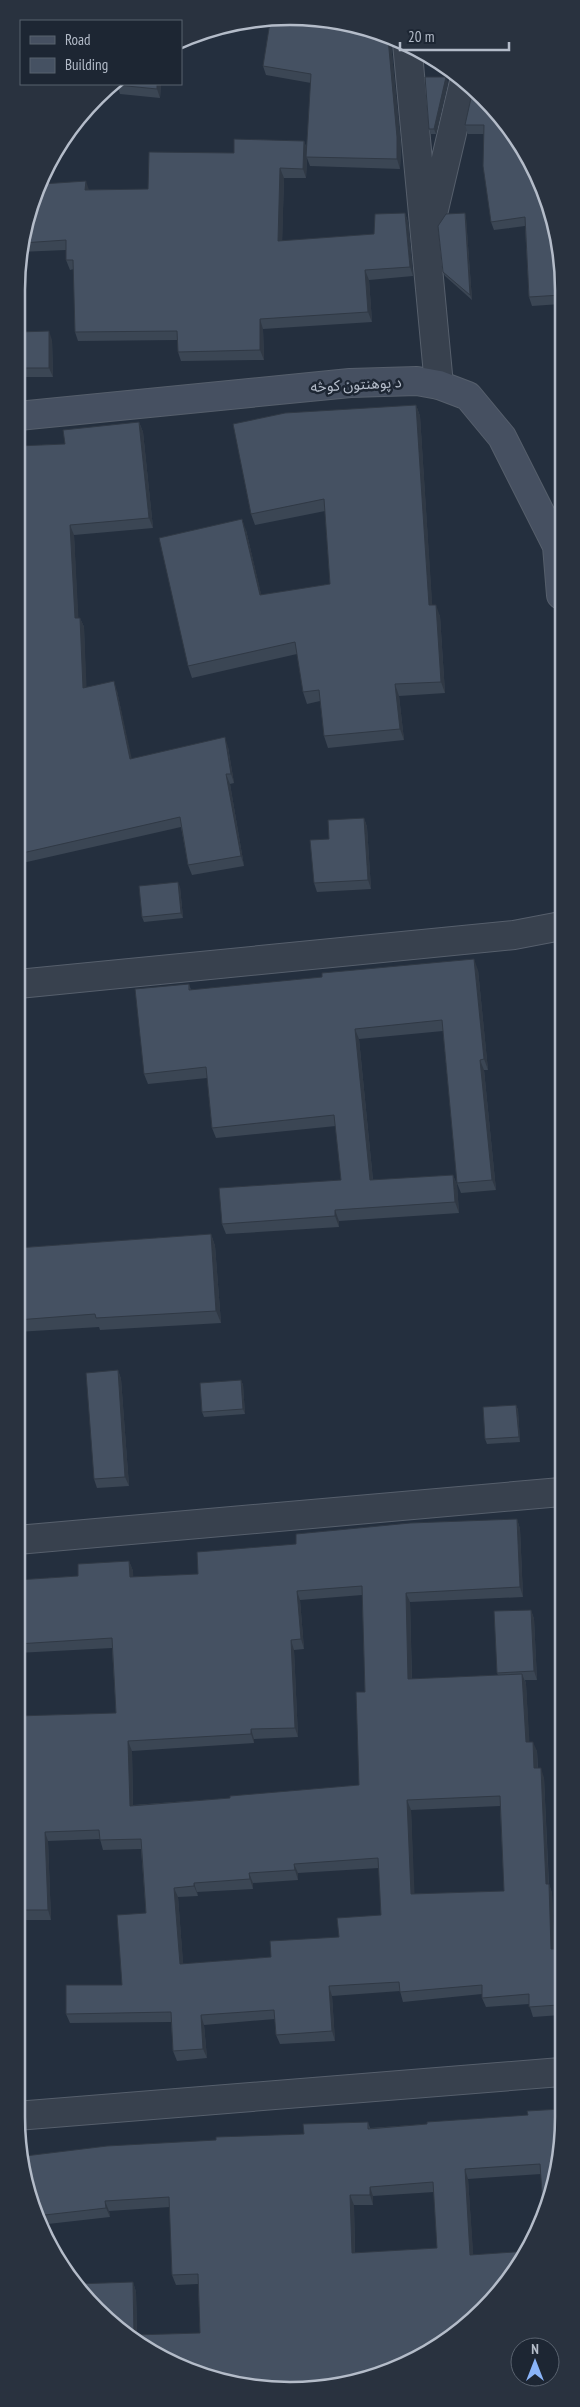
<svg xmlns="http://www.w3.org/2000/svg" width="580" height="2407" font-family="'PT Sans Narrow','Noto Sans Arabic',sans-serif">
<rect width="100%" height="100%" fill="#242f3e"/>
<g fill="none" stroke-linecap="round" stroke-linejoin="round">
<defs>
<path id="street" d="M407,43L439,385
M432,218L464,82
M18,984L514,935L561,926
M17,1540L561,1492
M16,2116L561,2072"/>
<path id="secondary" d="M18,416L350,383L417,381L439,385L468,396L502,437L557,546L561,595"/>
</defs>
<use href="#street" stroke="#565f6c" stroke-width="30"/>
<use href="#secondary" stroke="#565f6c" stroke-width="30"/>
<use href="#street" stroke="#38414e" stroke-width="28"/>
<use href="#secondary" stroke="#465061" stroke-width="28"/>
</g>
<path fill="#3b4654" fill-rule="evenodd" d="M326,19L393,39L391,44L401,147L400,169L310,166L307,158L306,178H284L282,241L374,234L405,213L408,222L413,276L369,280L372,322L263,329L264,360L181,361L178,352V340L78,341L75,332L74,269L70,270L66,260V250L19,252L42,184L89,190L148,189L234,153L304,141L307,149L311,83L266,75L263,66Z
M448,82L436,134H431L429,129Z
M117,84H161L160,98L120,94Z
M473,89L561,255V304L532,306L529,297L525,226L494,230L491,222L484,134H468L465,125Z
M465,213L466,218L472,300L445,276L443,272Z
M19,332L52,340L53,377H18Z
M416,405L420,416L432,605L440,616L445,693L399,696L404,740L328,748L324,736L320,701L307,704L303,692L297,654L192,678L188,666L246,530L261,595L330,584L325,511L255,525L251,514Z
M139,422L143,432L153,528L74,535L78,618H80L84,627L86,687L117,691L131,759L228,747L234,783L230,784L244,866L192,875L188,865L181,827L18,864V446L65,444Z
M364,818L367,827L371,889L317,892L314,883L329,839Z
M180,887L183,918L144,922L142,917Z
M478,970L488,1070H484L496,1190L461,1193L457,1183L443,1031L359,1039L373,1180L453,1175L457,1185L459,1213L339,1221V1227L226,1234L222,1224L341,1180L336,1126L216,1138L212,1128L207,1078L148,1084L144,1074L189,984L191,990Z
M211,1234L215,1246L221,1323L100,1330L99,1327L17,1332V1248Z
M118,1370L121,1379L129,1486L97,1488L94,1479Z
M241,1380L243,1385L245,1414L204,1417L202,1412Z
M516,1405L518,1410L520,1442L487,1444L485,1439Z
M517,1519L520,1529L523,1597L410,1602L412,1679L498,1675L497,1673L531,1610L534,1619L537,1680H525L526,1684L529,1742L537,1751L538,1768L544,1778L549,1884L552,1893L554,1949L558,1959L561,2015L533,2017L529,2004L486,2007L482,1998V1994L403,2002L400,1991L332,1996L335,2041L280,2044L276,2035L275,2019L204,2025L207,2058L177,2061L173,2051L171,2022L70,2023L66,2014L122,1985L146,1913L141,1849L103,1850L100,1839L48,1841L51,1920H19L23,1964H16L17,1716L116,1713L112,1648L17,1653V1580L78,1576L129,1561L133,1571V1577L198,1574L296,1544ZM362,1595L365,1692L359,1785L230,1798L133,1805L132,1751L254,1743V1739L298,1737L294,1650L304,1649L300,1600ZM500,1806L504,1891L414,1894L411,1810ZM379,1868L381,1915L339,1937L271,1957L183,1964L178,1897L198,1896L197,1892L253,1889V1883L298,1880V1873Z
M561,2109L541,2174L468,2179L473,2255L169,2363L78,2284L133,2282L136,2292L137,2335L200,2333L198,2284L176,2285L172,2275L170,2207L109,2211L110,2217L39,2225L37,2221L28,2175L304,2134L368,2122L370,2128L427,2124L528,2115ZM434,2192L437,2248L355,2253L354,2205H373V2196Z"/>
<path fill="#303945" d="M388,38L393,39L391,44L401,147L400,169L397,159Z
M446,77L448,82L436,134L434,129Z
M157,84H161L160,98L157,89Z
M304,141L307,150L306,157L307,158L306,178L303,169Z
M280,168L284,178L282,250L278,241Z
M86,181L89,190H85Z
M405,213L408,222L413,276L410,267Z
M465,213L466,218L472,300L470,295Z
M365,270L369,280L372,322L368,312Z
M260,319L263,329L264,360L260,350Z
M49,331L52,340L53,377L49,368Z
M416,405L420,416L433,616L429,605Z
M139,422L143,432L153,528L149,518Z
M242,519L246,530L264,606L260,595Z
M70,525L74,535L79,628L75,618Z
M436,605L440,616L445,693L441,682Z
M80,618L84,627L87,697L83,688Z
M114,681L117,691L134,769L130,759Z
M395,684L399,696L404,740L400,729Z
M225,737L228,747L234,783L231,774Z
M226,774L230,784L244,866L241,856Z
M364,818L367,827L371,889L368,880Z
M178,882L180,887L183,918L181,913Z
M474,959L478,970L488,1070L484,1059Z
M355,1029L359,1039L374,1191L370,1180Z
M480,1060L484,1070L496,1190L492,1180Z
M453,1175L457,1185L459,1213L455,1202Z
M335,1210L339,1221V1227L335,1216Z
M211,1234L215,1246L221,1323L216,1311Z
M118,1370L121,1379L129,1486L125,1477Z
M241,1380L243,1385L245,1414L243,1409Z
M516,1405L518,1410L520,1442L519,1437Z
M517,1519L520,1529L523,1597L520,1587Z
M129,1561L133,1571L134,1587L130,1577Z
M297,1591L300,1600L304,1649L301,1639Z
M406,1593L410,1602L412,1688L408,1679Z
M531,1610L534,1619L537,1680L534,1671Z
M291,1640L294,1650L298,1737L295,1728Z
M522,1674L526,1684L530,1751L526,1742Z
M251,1729L254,1739V1743L251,1734Z
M128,1741L132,1751L133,1815L130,1806Z
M533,1742L537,1751L538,1778L534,1768Z
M541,1768L544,1778L549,1893L546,1884Z
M407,1800L411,1810L415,1904L411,1894Z
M45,1832L48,1841L51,1920L48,1910Z
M294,1864L298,1873V1880L295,1870Z
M249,1873L253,1883V1889L250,1879Z
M194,1883L197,1892L198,1896L194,1886Z
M549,1884L552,1893L555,1959L551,1949Z
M174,1888L178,1897L184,1974L180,1964Z
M17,1914L19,1920L23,1964L19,1954L16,1925Z
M555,1949L558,1959L561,2013L558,2005Z
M329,1986L332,1996L335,2041L332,2031Z
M201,2015L204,2025L207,2058L203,2049Z
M465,2169L468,2179L474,2265L470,2255Z
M370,2187L373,2196V2205L370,2195Z
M350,2195L354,2205L355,2263L352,2253Z
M105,2201L109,2211L110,2217L106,2208Z
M133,2282L136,2292L137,2338L134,2335Z"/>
<path fill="#455162" stroke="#303945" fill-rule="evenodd" d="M326,19L388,38L397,137V159L306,157L311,74L263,66L270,22Z
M425,77H446L434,129H429Z
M117,84H157V89L117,85Z
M473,89L484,97L536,169L561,255V295L529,297L525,217L491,222L483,166L484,125H465Z
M234,139L304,141L303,169L280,168L278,241L374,234L375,214L405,213L410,267L365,270L368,312L260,319V350L178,352L177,331L75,332L73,260H66V240L22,243L42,184L86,181L85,190L148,189L149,152L234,153Z
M465,213L470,295L443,272L438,226L446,214Z
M49,331V368H18L19,332Z
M416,405L429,605H436L441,682L395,684L400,729L324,736L319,690L303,692L295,642L188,666L159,538L242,519L260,595L330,584L324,499L251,514L233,424L285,413Z
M139,422L149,518L70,525L75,618H80L83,688L114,681L130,759L225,737L231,774H226L241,856L188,865L180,817L18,854V446L65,444L63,430Z
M364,818L368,880L314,883L310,840L329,839L328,820Z
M178,882L181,913L142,917L139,886Z
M474,959L484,1059L480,1060L492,1180L457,1183L442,1020L355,1029L370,1180L453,1175L455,1202L335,1210V1216L222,1224L219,1188L341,1180L334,1115L212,1128L206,1067L144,1074L135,989L189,984V990L322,977V973Z
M211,1234L216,1311L96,1318L95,1314L17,1320V1248Z
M118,1370L125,1477L94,1479L86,1373Z
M241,1380L243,1409L202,1412L200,1383Z
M516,1405L519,1437L485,1439L483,1407Z
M517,1519L520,1587L406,1593L408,1679L522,1674L526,1742H533L534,1768H541L546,1884H549L551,1949H555L558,2005L529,2007V1994L482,1998V1985L400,1992L399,1982L329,1986L332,2031L276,2035L274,2010L201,2015L203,2049L173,2051L171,2012L66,2014V1985H122L117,1915L146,1913L141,1839L100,1840L99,1830L45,1832L48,1910H17V1716L116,1713L112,1638L17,1644V1580L78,1576V1564L129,1561L130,1577L198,1574L197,1552L296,1544V1534L410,1523ZM362,1586L365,1692H356L359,1785L230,1796V1798L130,1806L128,1741L251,1734V1729L295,1728L291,1640L301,1639L297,1591ZM500,1796L504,1891L411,1894L407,1800ZM378,1858L381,1915L337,1918L339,1937L270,1941L271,1957L180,1964L174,1888L194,1886V1883L250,1879L249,1873L295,1870L294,1864Z
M531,1610L534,1671L497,1673L494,1611Z
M16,1925L19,1954L16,1955Z
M561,2109V2153L543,2207L540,2164L465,2169L470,2255L528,2251L527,2254L457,2334L361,2381L272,2390L169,2363L84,2298L76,2284L133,2282L134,2335L200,2333L198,2274L172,2275L169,2197L105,2201L106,2208L36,2216L28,2175L25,2156L107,2146L216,2140V2137L304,2134L303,2124L368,2122V2129L427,2124V2122L528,2115L527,2111ZM433,2182L437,2248L352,2253L350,2195H370V2187Z
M72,2278H76V2283Z"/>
<g text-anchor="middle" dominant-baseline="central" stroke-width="5" stroke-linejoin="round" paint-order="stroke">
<g font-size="15" fill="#b4bcc9" stroke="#1d2633">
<text transform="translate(356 384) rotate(-3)">د پوهنتون کوڅه</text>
</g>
</g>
<path d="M0 0H580V2407H0ZM290 25H290A265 265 0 0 1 555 290V2117A265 265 0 0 1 290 2382H290A265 265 0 0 1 25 2117V290A265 265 0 0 1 290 25Z" fill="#29323f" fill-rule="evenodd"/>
<path fill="none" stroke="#b4bcc9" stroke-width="2.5" d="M290 25H290A265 265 0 0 1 555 290V2117A265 265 0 0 1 290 2382H290A265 265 0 0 1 25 2117V290A265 265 0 0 1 290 25Z"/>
<rect x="20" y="20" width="162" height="65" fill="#1d2633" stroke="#59626f"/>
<rect x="30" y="36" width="25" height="8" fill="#465061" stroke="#59626f"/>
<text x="65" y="45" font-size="15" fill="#b4bcc9">Road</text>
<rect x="30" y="58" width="25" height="15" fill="#455162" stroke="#59626f"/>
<text x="65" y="70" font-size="15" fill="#b4bcc9">Building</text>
<g transform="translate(535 2362)"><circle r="24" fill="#1d2633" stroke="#59626f"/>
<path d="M0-4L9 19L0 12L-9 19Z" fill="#8ab4f8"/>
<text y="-8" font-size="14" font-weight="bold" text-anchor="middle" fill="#b4bcc9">N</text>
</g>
<path d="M400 42v8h109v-8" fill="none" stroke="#b4bcc9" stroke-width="2.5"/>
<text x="408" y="42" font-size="15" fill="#b4bcc9" stroke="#1d2633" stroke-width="4" paint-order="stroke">20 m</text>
</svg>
